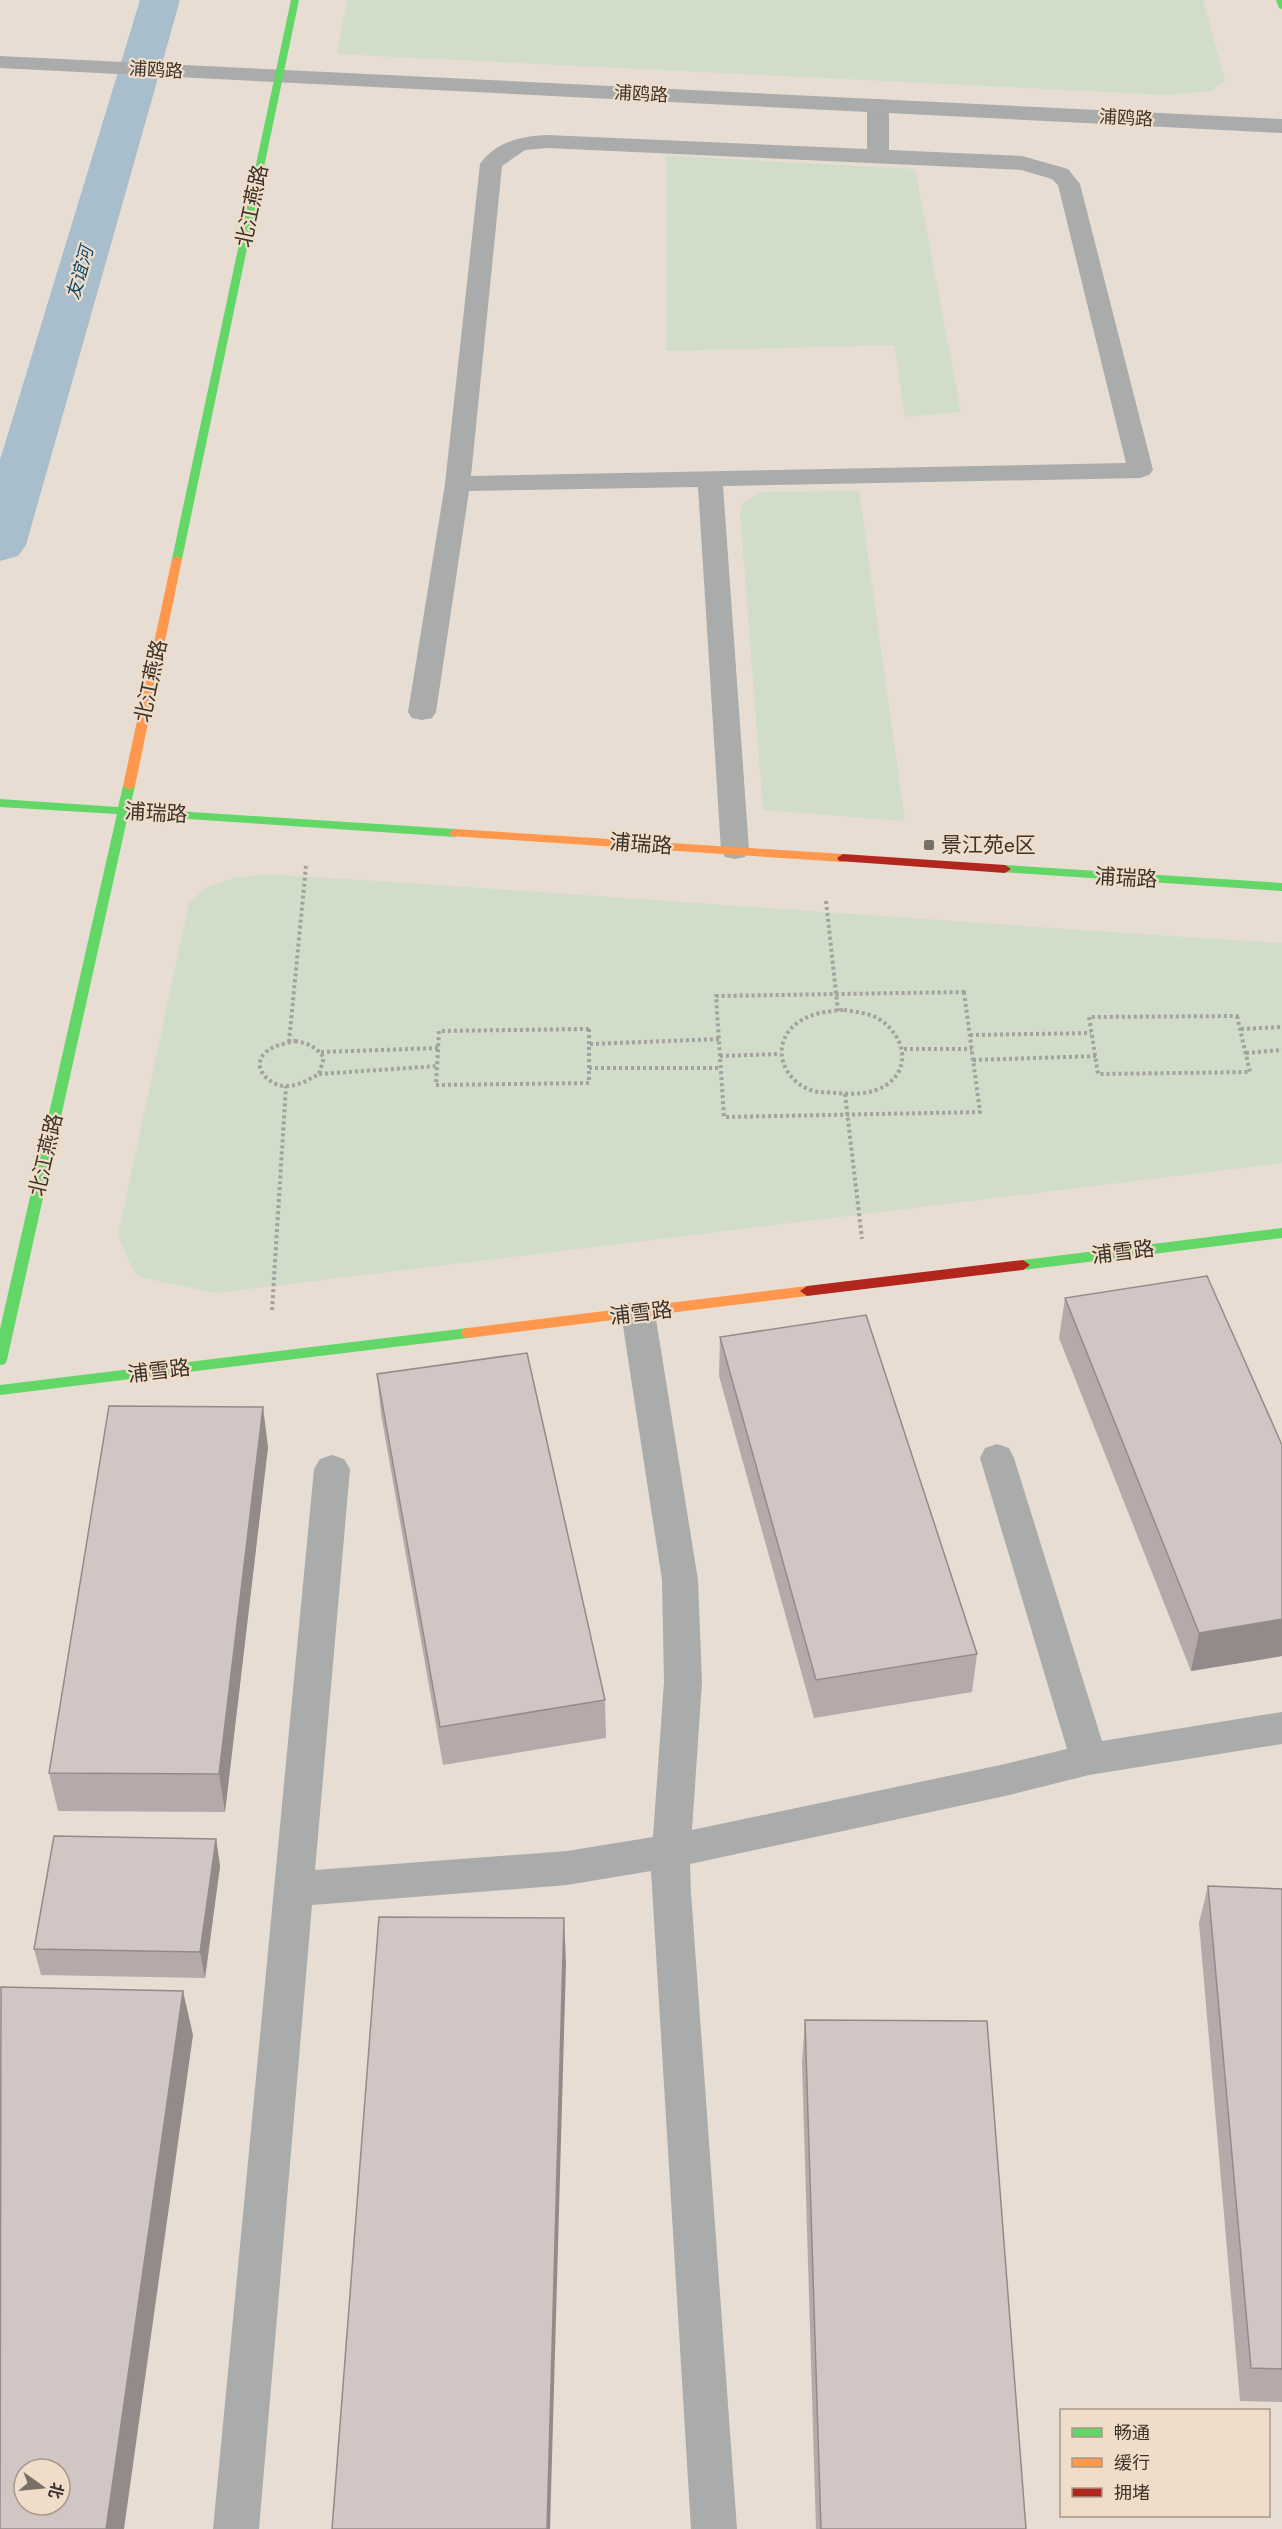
<svg xmlns="http://www.w3.org/2000/svg" width="1282" height="2529" font-family="Jost,'Noto Sans SC',sans-serif">
<rect width="100%" height="100%" fill="#e7ddd2"/>
<path fill="#d1ddc8" d="M347,0H1203L1225,80L1212,91L1168,95L337,54Z
M666,156L915,169L961,412L905,417L894,345L666,351Z
M859,491L905,821L763,810L740,513L742,503L762,492Z
M267,874C606,895 944,922 1282,943V1163L216,1293L139,1277L129,1262L118,1235L189,903L207,887L234,878Z"/>
<g fill="none" stroke-linecap="round" stroke-linejoin="round">
<path fill="#a8becc" fill-rule="evenodd" d="M140,0H180L26,545L18,556L0,561V460Z"/>
<path stroke="#a3a29f" stroke-width="4" stroke-dasharray="3 3" stroke-linecap="butt" d="M826,901L838,1011
M964,992L980,1112L724,1117L716,996Z
M844,1010C856,1012 869,1013 879,1019C906,1036 913,1072 881,1088C866,1095 851,1094 836,1093C828,1092 820,1093 813,1091C780,1080 769,1041 800,1021C813,1013 829,1011 844,1010Z
M1237,1016L1250,1072L1098,1074L1089,1017Z
M589,1029V1083L436,1085L439,1031Z
M1241,1029L1282,1027
M970,1035L1091,1033
M295,1041C307,1043 317,1047 324,1058L319,1074C308,1080 297,1087 283,1086C268,1084 251,1067 265,1053C273,1045 284,1044 295,1041Z
M289,1042L306,866
M590,1044L720,1039
M904,1049H972
M321,1052L438,1048
M1246,1053L1282,1050
M720,1056L780,1054
M973,1060L1096,1056
M589,1068H721
M319,1074L438,1066
M845,1094L862,1239
M272,1310L286,1086"/>
<path fill="#a9acab" fill-rule="evenodd" d="M878,99L886,100L889,105V150L1022,156L1068,169L1080,184L1153,470L1149,475L1140,478L723,486L749,850L745,857L735,859L725,857L721,850L698,487L469,491L436,712L432,718L422,720L412,718L408,712L445,484L480,164C495,142 521,136 547,135L867,149V105L870,100ZM547,148L1021,170L1052,179L1058,185L1126,463L471,476L502,166L525,150Z
M638,1301L650,1304L655,1313L698,1580L702,1682L692,1830L1005,1764L1067,1749L980,1458L985,1448L997,1444L1009,1448L1014,1458L1102,1741L1282,1712V1744L1089,1775L1005,1796L690,1864L691,1893L737,2529H691L651,1871L567,1885L312,1905L259,2529H213L314,1469L320,1459L332,1455L344,1459L350,1469L315,1870L567,1851L653,1837L664,1682L662,1580L621,1313L626,1304Z"/>
<path fill="#a9acab" fill-rule="evenodd" d="M0,56L1282,119V133L0,68Z"/>
<path fill="#63d668" fill-rule="evenodd" d="M291,0H299L182,559L177,562L172,559Z
M1276,0H1282V9L1279,8Z
M129,782L135,786L130,808L455,829L461,833L455,837L128,815L7,1360L5,1364L0,1365V1329L117,814L0,807V799L118,807L123,786Z
M1005,865L1282,883V891L1001,872L999,869Z
M1282,1228V1238L1023,1270L1016,1265L1023,1260Z
M468,1328L473,1329L475,1333L473,1337L468,1338L0,1395V1385Z"/>
<path fill="#ff974d" fill-rule="evenodd" d="M177,556L182,559L135,786L129,790L123,786L172,559Z
M455,829L843,854L849,858L843,862L451,836L449,833Z
M807,1286L814,1291L807,1296L468,1338L463,1337L461,1333L463,1329L468,1328Z"/>
<path fill="#b3261e" fill-rule="evenodd" d="M843,854L1005,865L1011,869L1005,873L839,861L837,858Z
M1023,1260L1030,1265L1023,1270L807,1296L800,1291L807,1286Z"/>
</g>
<path fill="#b5aaa9" d="M1065,1298L1282,1445V1656L1191,1671L1059,1338Z
M720,1337L977,1654L972,1692L814,1718L719,1376Z
M377,1374L605,1700L606,1738L443,1765L381,1414Z
M268,1447L225,1812L58,1811L49,1773Z
M216,1839L220,1866L205,1978L41,1975L34,1949Z
M1208,1886L1282,1889V2402L1240,2401L1199,1923Z
M805,2020L1026,2529H816L802,2063Z"/>
<path fill="#938b8a" d="M263,1407L268,1447L225,1812L219,1774Z
M1282,1619V1656L1191,1671L1199,1633Z
M216,1839L220,1866L205,1978L200,1952Z
M564,1918L566,1963L550,2529H547Z
M183,1991L193,2035L124,2529H106Z"/>
<path fill="#d2c6c5" stroke="#938b8a" stroke-width="1.5" fill-rule="evenodd" d="M1207,1276L1282,1445V1619L1199,1633L1065,1298Z
M866,1315L977,1654L816,1680L720,1337Z
M527,1353L605,1700L440,1727L377,1374Z
M109,1406L263,1407L219,1774L49,1773Z
M54,1836L216,1839L200,1952L34,1949Z
M1208,1886L1282,1889V2369L1251,2368Z
M379,1917L564,1918L547,2529H332Z
M1,1987L183,1991L106,2529H0ZM24,2469H60V2505H24Z
M805,2020L987,2021L1026,2529H821Z"/>
<rect fill="#786f66" stroke="#f0ddc9" stroke-width="2" x="923" y="839" width="12" height="12" rx="3"/>
<g text-anchor="middle" dominant-baseline="central" stroke-width="4.5" stroke-linejoin="round" paint-order="stroke">
<g font-size="18" fill="#3c342c" stroke="#f0ddc9">
<text transform="translate(156 70) rotate(3)">浦鸥路</text>
<text transform="translate(641 94) rotate(3)">浦鸥路</text>
<text transform="translate(1126 118) rotate(3)">浦鸥路</text>
</g>
<g font-size="18" font-style="italic" fill="#084a6c" stroke="#f0ddc9">
<text transform="translate(80 273) rotate(-74)">友谊河</text>
</g>
<g font-size="21" fill="#3c342c" stroke="#f0ddc9">
<text transform="translate(252 206) rotate(-78)">北江燕路</text>
<text transform="translate(151 681) rotate(-78)">北江燕路</text>
<text transform="translate(156 813) rotate(3)">浦瑞路</text>
<text transform="translate(641 844) rotate(4)">浦瑞路</text>
<text transform="translate(1126 878) rotate(3)">浦瑞路</text>
<text transform="translate(46 1155) rotate(-77)">北江燕路</text>
<text transform="translate(1123 1252) rotate(-7)">浦雪路</text>
<text transform="translate(641 1313) rotate(-7)">浦雪路</text>
<text transform="translate(159 1371) rotate(-7)">浦雪路</text>
</g>
<g font-size="21" fill="#3c342c" stroke="#f0ddc9" text-anchor="start">
<text x="941" y="845">景江苑e区</text>
</g>
</g>
<rect x="1060" y="2409" width="210" height="108" fill="#f0ddc9" stroke="#a8998a" stroke-width="1.5"/>
<rect x="1072" y="2428" width="30" height="9" fill="#63d668" stroke="#a8998a" stroke-width="1.5"/>
<text x="1114" y="2439" font-size="18" fill="#3c342c">畅通</text>
<rect x="1072" y="2458" width="30" height="9" fill="#ff974d" stroke="#a8998a" stroke-width="1.5"/>
<text x="1114" y="2469" font-size="18" fill="#3c342c">缓行</text>
<rect x="1072" y="2488" width="30" height="9" fill="#b3261e" stroke="#a8998a" stroke-width="1.5"/>
<text x="1114" y="2499" font-size="18" fill="#3c342c">拥堵</text>
<g transform="translate(42 2487) rotate(105)"><circle r="28" fill="#f0ddc9" stroke="#a8998a" stroke-width="1.5"/>
<path d="M0-4.5L10 22L0 15L-10 22Z" fill="#786f66"/>
<text y="-9" font-size="16" font-weight="bold" text-anchor="middle" fill="#3c342c">北</text>
</g>
</svg>
